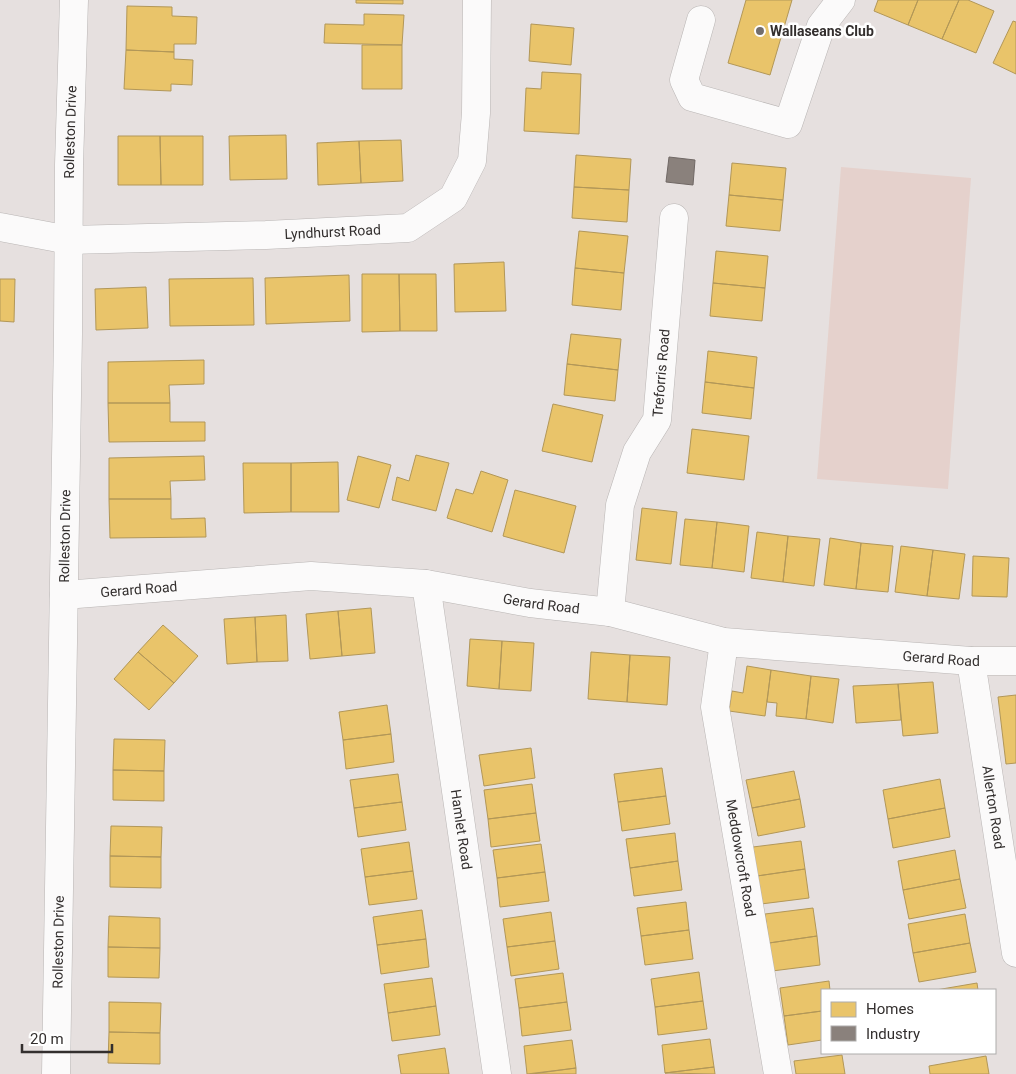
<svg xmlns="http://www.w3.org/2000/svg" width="1016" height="1074" font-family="Roboto,sans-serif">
<rect width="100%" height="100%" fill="#e6e0df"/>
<path fill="#e5d1cc" d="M841,167L971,178L948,489L817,479Z"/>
<path fill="#e9c46a" stroke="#b29758" d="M356,0H403V4L356,3Z
M746,0H792L770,75L728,63Z
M878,0H918L908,25L874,11Z
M918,0H959L942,39L908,25Z
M959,0H968L994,11L976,53L942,39Z
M127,6L172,7V16L197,17L196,44H174V52L126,50Z
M364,14L404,15L402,45L324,43L325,24L364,25Z
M1013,21L1016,22V74L993,63Z
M531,24L574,28L571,65L529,61Z
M362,45H402V89H362Z
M126,50L174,52V59L193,60L192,85L171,84V91L124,89Z
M542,72L581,74L579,134L524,131L526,88L541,89Z
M286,135L287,179L230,180L229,136Z
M118,136H160L161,185H118Z
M160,136H203V185H161Z
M401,140L403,181L361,183L359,141Z
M359,141L361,183L318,185L317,143Z
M576,155L631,159L629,190L574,187Z
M732,163L786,168L783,200L729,195Z
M574,187L629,190L627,222L572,218Z
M729,195L783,200L780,231L726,226Z
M579,231L628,236L624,273L575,268Z
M716,251L768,256L765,288L713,283Z
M504,262L506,311L455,312L454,264Z
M575,268L624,273L621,310L572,305Z
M362,274H399L400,331L362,332Z
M399,274H436L437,331H400Z
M349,275L350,321L266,324L265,278Z
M253,278L254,325L170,326L169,279Z
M0,279H15L14,322L0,321Z
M713,283L765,288L762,321L710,316Z
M146,287L148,328L96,330L95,289Z
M571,334L621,339L618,370L567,364Z
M708,351L757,357L754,388L705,382Z
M204,360V384L169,385L170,403H108V362Z
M567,364L618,370L615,401L564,395Z
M705,382L754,388L751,419L702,413Z
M108,403H170V422H205V441L109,442Z
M553,404L603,415L592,462L542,451Z
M692,429L749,436L744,480L687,473Z
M416,455L449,463L436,511L392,500L397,477L409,481Z
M204,456L205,480L170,481L171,499H109V458Z
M358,456L391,465L379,508L347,500Z
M338,462L339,512H291V463Z
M243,463H291V512L244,513Z
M481,471L508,480L492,532L447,518L456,489L473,494Z
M515,490L576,506L564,553L503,536Z
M109,499H171V519L205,518L206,537L110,538Z
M642,508L677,512L671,564L636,560Z
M685,519L717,522L712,568L680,565Z
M717,522L749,526L744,572L712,568Z
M757,532L788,536L783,582L751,578Z
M788,536L820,539L814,586L783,582Z
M830,538L861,543L856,589L824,585Z
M861,543L893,546L888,592L856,589Z
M901,546L933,550L927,596L895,592Z
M933,550L965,554L959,599L927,596Z
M973,556L1009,558L1007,597L972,596Z
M371,608L375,653L342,656L338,611Z
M338,611L342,656L310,659L306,614Z
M286,615L288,661L257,662L255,617Z
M255,617L257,662L227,664L224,619Z
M163,625L198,656L174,683L138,652Z
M470,639L502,641L499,689L467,686Z
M502,641L534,643L531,691L499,689Z
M138,652L174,683L149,710L114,679Z
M591,652L630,655L627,702L588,699Z
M630,655L670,657L667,705L627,702Z
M747,666L771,670L765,716L729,711L732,691L743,693Z
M771,670L811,676L806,719L776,716L777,703L767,702Z
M811,676L839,679L833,723L806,719Z
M933,682L938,733L903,736L898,684Z
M898,684L901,720L856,723L853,686Z
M1016,695V763L1006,764L998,697Z
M387,705L391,734L343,740L339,712Z
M391,734L394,762L346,769L343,740Z
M114,739L165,740L164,771L113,770Z
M531,748L535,778L484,786L479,755Z
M662,768L666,796L618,802L614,774Z
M113,770L164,771V801L113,800Z
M794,771L800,799L752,808L746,780Z
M398,774L402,802L354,808L350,780Z
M940,779L945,808L888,819L883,790Z
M532,784L536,813L488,819L484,790Z
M666,796L670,824L622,831L618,802Z
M800,799L805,827L758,836L752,808Z
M402,802L406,830L358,837L354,808Z
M945,808L950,837L893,848L888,819Z
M536,813L540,841L491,847L488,819Z
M111,826L162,827L161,857L110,856Z
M675,833L678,861L630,868L626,839Z
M801,841L805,869L757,876L753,847Z
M409,842L413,871L365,877L361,849Z
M541,844L545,872L497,878L493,850Z
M955,850L960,879L903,890L898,861Z
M110,856L161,857V888L110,887Z
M678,861L682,890L634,896L630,868Z
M805,869L809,898L761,904L757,876Z
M413,871L417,899L369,905L365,877Z
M545,872L549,901L500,907L497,878Z
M960,879L966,908L909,919L903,890Z
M686,902L689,930L641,936L637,908Z
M813,908L817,936L769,943L765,914Z
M422,910L426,939L377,945L373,917Z
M551,912L555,941L507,947L503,919Z
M965,914L970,943L913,953L908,924Z
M109,916L160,918V948L108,947Z
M689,930L693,959L645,965L641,936Z
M817,936L820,965L772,971L769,943Z
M426,939L429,967L381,974L377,945Z
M555,941L559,969L511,976L507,947Z
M970,943L976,972L919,982L913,953Z
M108,947L160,948L159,978L108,977Z
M699,972L703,1001L655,1007L651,979Z
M563,973L567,1002L519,1008L515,979Z
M432,978L436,1006L388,1013L384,984Z
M829,981L830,990H822V1011L784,1016L780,988Z
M977,983L978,990H936Z
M703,1001L707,1029L658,1035L655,1007Z
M109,1002L161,1003L160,1033L109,1032Z
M567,1002L571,1030L522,1036L519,1008Z
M436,1006L440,1035L392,1041L388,1013Z
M822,1011V1040L788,1045L784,1016Z
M109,1032L160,1033V1064L108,1063Z
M710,1039L714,1067L665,1073L662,1045Z
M572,1040L576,1068L527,1074L524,1046Z
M445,1048L449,1074H401L398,1055Z
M842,1055L845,1074H796L794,1061Z
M986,1056L989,1074H930L929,1066Z
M714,1067L715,1074L665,1073Z
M576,1068V1074H532Z"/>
<path fill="#8a817c" stroke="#706865" d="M669,157L695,160L693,185L666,182Z"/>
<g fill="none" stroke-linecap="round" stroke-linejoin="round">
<defs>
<g id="minor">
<path d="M701,20L684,80L692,97L788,124L821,26L841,0"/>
<path id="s1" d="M0,227L69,240L266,235L408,228L453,198L472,161L476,113L477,0"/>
<path id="s2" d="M426,584L497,1074"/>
<path id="s3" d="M64,595L311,576L426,584L530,603L610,612L724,642L971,661H1016"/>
<path id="s4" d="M610,612L620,505L637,452L657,420L674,218"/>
<path id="s5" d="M724,642L715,707L778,1074"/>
<path id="s6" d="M971,661L1016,953"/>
<path id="s7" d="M56,1074L68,334L69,165L74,0"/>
</g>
</defs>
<use href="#minor" stroke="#b9b5b4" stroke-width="29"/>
<use href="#minor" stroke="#fbfafa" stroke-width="28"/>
</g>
<circle fill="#726d6c" stroke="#fff" stroke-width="2" cx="760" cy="31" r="5"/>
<g text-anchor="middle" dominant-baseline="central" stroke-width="5" stroke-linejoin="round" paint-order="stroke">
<g font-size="14" font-weight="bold" fill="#332f2e" stroke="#fff" text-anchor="start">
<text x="770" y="31">Wallaseans Club</text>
</g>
<g font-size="14" fill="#332f2e" stroke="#fff">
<text stroke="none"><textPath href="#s7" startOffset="942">Rolleston Drive</textPath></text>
<text stroke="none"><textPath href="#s1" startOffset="334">Lyndhurst Road</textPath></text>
<text stroke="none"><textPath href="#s4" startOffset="248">Treforris Road</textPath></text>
<text stroke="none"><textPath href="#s7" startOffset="538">Rolleston Drive</textPath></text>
<text stroke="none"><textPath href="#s3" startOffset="75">Gerard Road</textPath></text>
<text stroke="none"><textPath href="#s3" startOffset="480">Gerard Road</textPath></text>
<text stroke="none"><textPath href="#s3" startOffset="885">Gerard Road</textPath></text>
<text stroke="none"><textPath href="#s6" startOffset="148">Allerton Road</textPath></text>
<text stroke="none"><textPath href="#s2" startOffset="248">Hamlet Road</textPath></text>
<text stroke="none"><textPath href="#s5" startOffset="219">Meddowcroft Road</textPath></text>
<text stroke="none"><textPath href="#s7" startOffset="132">Rolleston Drive</textPath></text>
</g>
</g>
<rect x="821" y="989" width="175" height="65" fill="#ffffff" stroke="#adacab"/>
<rect x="831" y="1002" width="25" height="15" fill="#e9c46a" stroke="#adacab"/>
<text x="866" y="1014" font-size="15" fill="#332f2e">Homes</text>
<rect x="831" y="1026" width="25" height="15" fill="#8a817c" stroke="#adacab"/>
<text x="866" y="1039" font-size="15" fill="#332f2e">Industry</text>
<path d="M22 1044v8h90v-8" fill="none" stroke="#332f2e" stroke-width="2.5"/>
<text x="30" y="1044" font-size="15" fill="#332f2e" stroke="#ffffff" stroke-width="4" paint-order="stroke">20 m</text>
</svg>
